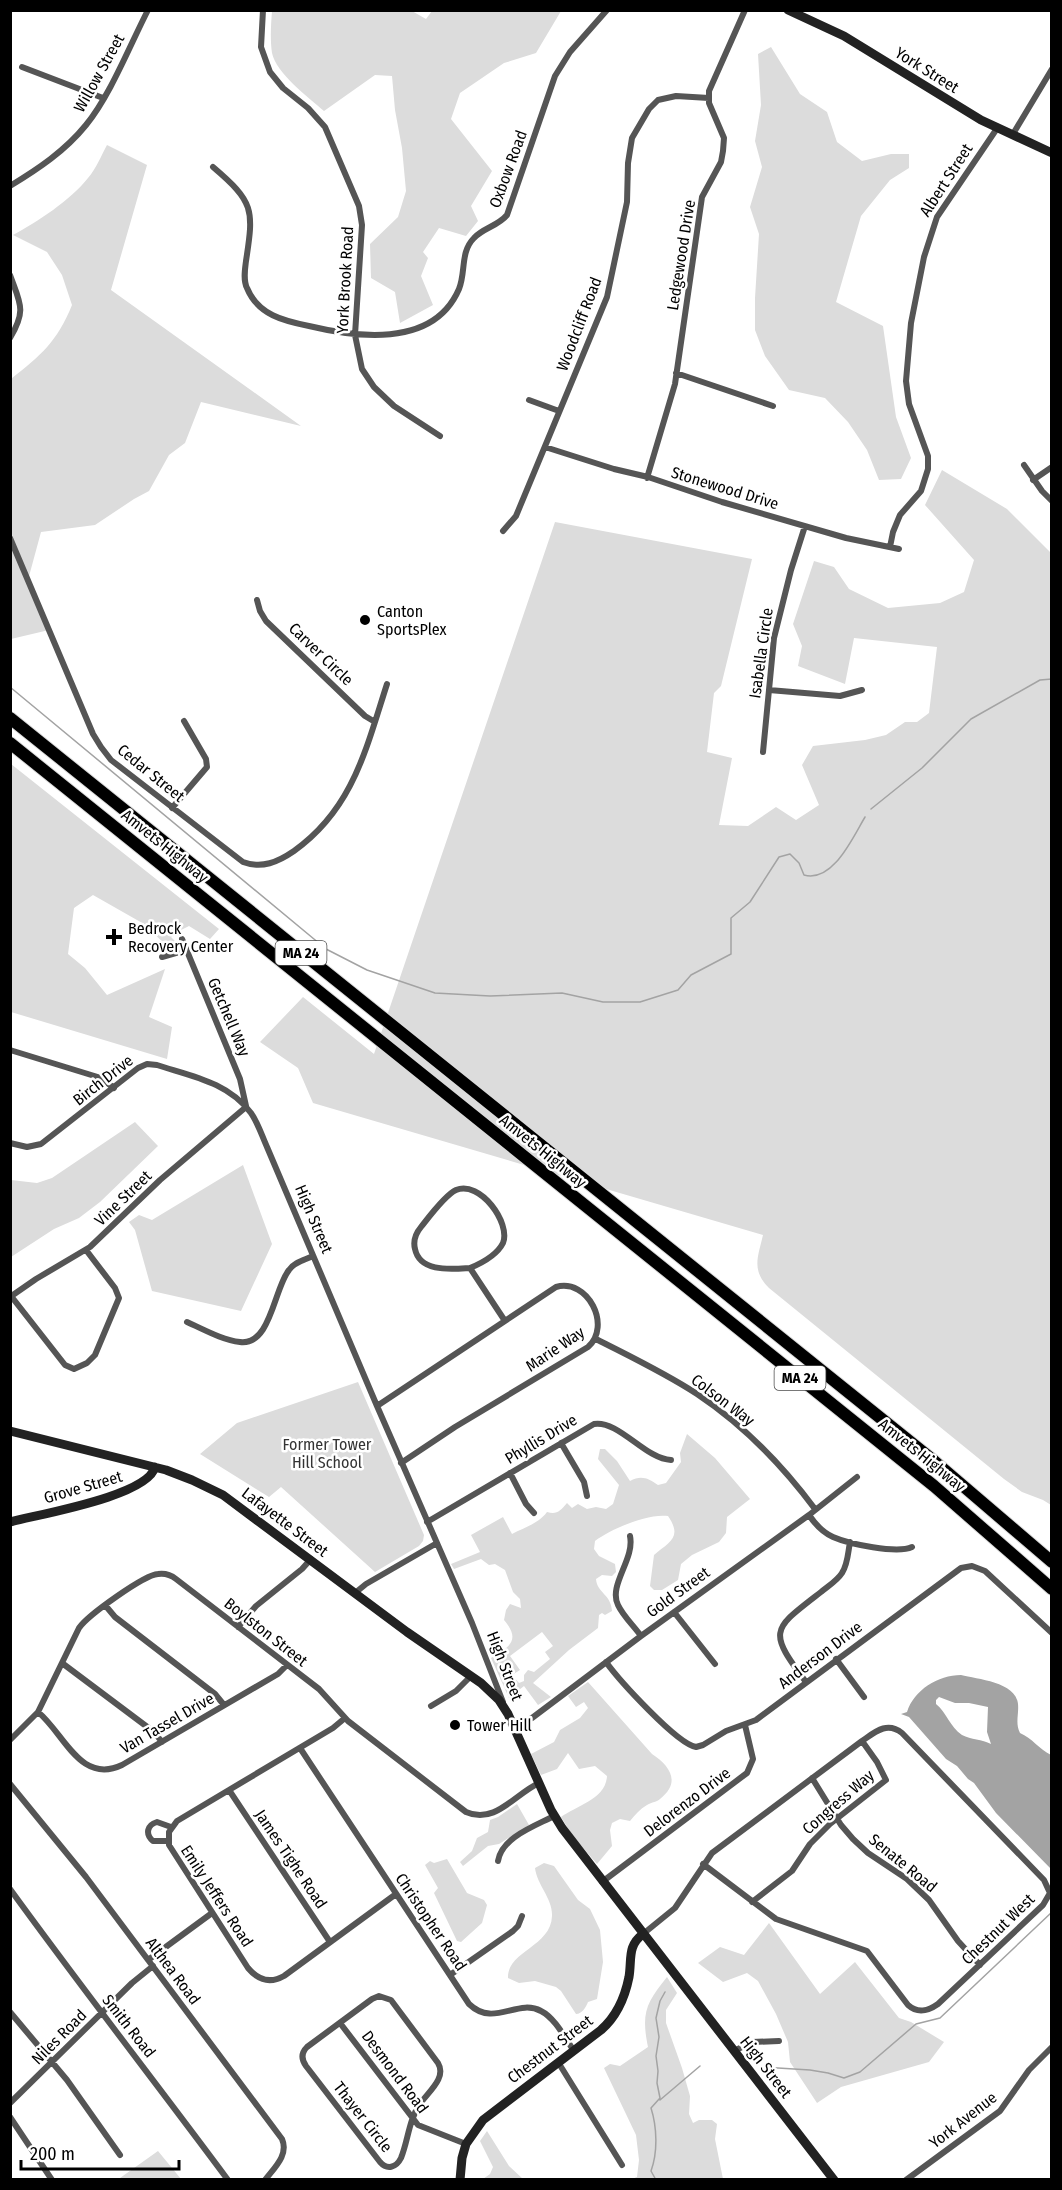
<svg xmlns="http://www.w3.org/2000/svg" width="1062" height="2190" font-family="'Fira Sans Condensed',sans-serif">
<rect width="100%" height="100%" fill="#fff"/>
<path fill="#dcdcdc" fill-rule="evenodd" d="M272,11H412L426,19L432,11H561L536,53L504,63L460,93L451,119L492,171L471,206L478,221L466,236L439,228L423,252L428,258L421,276L433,305L400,323L395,292L371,278L370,244L398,217L406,191L402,148L395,110L392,76L375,75L324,111C309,98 276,73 272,53C270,39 271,24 272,11Z
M771,47L800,94L827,112L837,142L862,161L891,154H909V168L890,180L861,216L836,302L883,326L896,417L911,458L901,479L879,480L867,450L848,422L825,398L789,390L765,356L755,330V298L759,234L750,207L762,167L755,141L761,105L758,54Z
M107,145L147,165L111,290L301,426L201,402L185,443L169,455L149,491L134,499L95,525L41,532L28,580L49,630L11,639V379C41,355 57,342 72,305L62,275L47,252L13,235C37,222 71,200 88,178C96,169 101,156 107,145Z
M942,470L1007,509L1051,553V1505L1043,1500L1022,1492L1004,1479L769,1288C751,1270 758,1257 763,1235L313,1103L298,1068L260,1042L303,997L374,1054L555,522L752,559L721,686L714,693L707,752L732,758L719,825L748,826L776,807L796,820L819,805L802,765L813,746L865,740L886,735L905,722H917L929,713L937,647L854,638L845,684L798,666L802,646L793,624L814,561L834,567L849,589L888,608L940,603L964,592L974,560L925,505Z
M11,764L219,929L210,939L189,926L177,932L171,937L180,946L171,950L144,924L93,895L74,908L68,954L85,968L107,995L165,969L149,1017L172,1027L167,1059L11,1012Z
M135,1122L158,1146L100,1202L79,1218L54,1229L11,1257V1180L37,1183L52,1178Z
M243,1165L272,1244L241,1311L152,1291L135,1230L129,1222L139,1215L152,1220Z
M358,1382L424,1535L423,1541L419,1546L375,1572L281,1487L269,1497L200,1454L237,1423Z
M687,1434L715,1458L750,1499L727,1517L726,1533L719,1542L692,1555L681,1564L678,1580L662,1590H654L650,1586L654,1555C669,1542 683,1538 668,1516C648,1513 611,1529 595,1541L594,1549L599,1556L615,1564L616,1572L612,1576L602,1575L596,1579C597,1593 611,1594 612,1611L605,1615L602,1613L599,1615L598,1628L569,1650L533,1683L551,1697L538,1705L524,1686L509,1698L491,1658C510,1647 521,1640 504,1620L506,1610L510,1604L521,1608L520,1599L513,1592L505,1570L495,1564L489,1565L481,1559L454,1569L451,1564L480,1552L471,1535L503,1517L512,1534C525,1527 538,1524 547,1512C557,1515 560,1511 567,1503L572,1508L578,1504L587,1509L596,1507L606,1509L613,1504L619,1485L598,1459L600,1449H605L617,1461L630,1481C641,1475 648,1478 658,1485L666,1483L681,1462L680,1453ZM542,1632L553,1646L545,1652L550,1659L534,1672L528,1670L524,1675V1681L519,1683L512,1675L520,1670L510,1656Z
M588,1682L652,1754C669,1765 682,1782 660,1799C657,1802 652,1802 647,1805C640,1809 635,1815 630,1821L620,1819L612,1823L610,1830L612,1846L597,1864L572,1835L561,1817C576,1806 606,1799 607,1776L595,1766L579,1769L568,1753L557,1769L541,1775L531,1754L554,1742L560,1730L580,1718L588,1708L584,1702L576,1707L568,1696Z
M517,1804L529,1825L499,1844L488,1846L463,1866L460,1862L472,1851L477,1838L488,1832L490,1820L498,1817Z
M447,1859L467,1893L484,1900L487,1905L482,1923L461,1942L457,1941L434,1893L438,1888L425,1865L430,1861L434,1863Z
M544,1863L554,1866L578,1900L590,1909L600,1930L603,1962L597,1999L588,2002C586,2007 582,2014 576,2014L561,1991L556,1987L535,1981L519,1983L508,1978C507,1951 551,1947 552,1916C553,1899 537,1885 535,1868Z
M769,1923L820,1994L855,1962L899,2018L911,2022L944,2042L929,2062L841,2087L817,2103L790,2062L788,2042L776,2014L758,1981L747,1973L723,1982L698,1963L720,1947L744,1955Z
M667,1977L677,1993L666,2010V2023L682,2068L690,2096L689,2114L693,2123L699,2120H712L717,2124L715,2139L723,2179H632L637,2177L639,2160L636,2135L604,2068L610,2064L620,2066L648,2047C641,2013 646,2003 667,1977Z
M487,2131L509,2166L523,2179H483L490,2174L493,2167L480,2141Z
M158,2151L181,2179H118L120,2178Z"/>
<path fill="#a3a3a3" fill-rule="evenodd" d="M961,1675C977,1679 1016,1682 1018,1704C1019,1715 1015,1723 1020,1733C1032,1738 1039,1749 1051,1755V1869L996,1813L974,1783L968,1779L957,1766L946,1759L909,1717L901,1714L907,1712C914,1690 938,1675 961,1675ZM939,1697L955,1703H969L988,1707L987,1732L991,1744C982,1739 971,1740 962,1735C950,1727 947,1713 936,1704V1700Z"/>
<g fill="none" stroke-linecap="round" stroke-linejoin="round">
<path stroke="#a3a3a3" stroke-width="1.5" d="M10,687L326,949L367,970L435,993L490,996L562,993L603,1002H640L678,990L691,975L731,954V918L750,902L779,857L790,854L799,863L804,875C833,883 853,837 865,817
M871,809L922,768L971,719L1040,680L1052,679
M760,2067L810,2070L828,2073L844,2078L860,2072L916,2024L940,2018L1052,1912
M660,2100L700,2066
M656,2180L651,2171C658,2152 657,2127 651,2108L660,2098L657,2083L658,2071L656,2056L659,2037L656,2018L660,2001L665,1992"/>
<defs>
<path id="highway" d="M10,718L934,1461L1052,1562
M10,743L934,1486L1052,1589"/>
</defs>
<use href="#highway" stroke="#dbdbdb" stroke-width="14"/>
<path stroke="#555" stroke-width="6" d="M263,10L261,47L270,72L283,88L308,108L325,127L359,206L362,225L355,335L362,369L374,387L394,406L440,436
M22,67L103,98
M1013,134L1052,69
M213,167C254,202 254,209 246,261C245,269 243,280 247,288C258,315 284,321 309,326C359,338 434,347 459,289C466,272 460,252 474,238C483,228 498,226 507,215L555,76L570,52L607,10
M10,186C38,169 65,151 86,125C110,96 130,45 148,10
M10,275C20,303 27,310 10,338
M676,373L773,406
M529,400L559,411
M545,447L614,469L648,477L722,502L846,538L899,549
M1024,465L1042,491L1052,501
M647,478L675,384L702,197L721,162L723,151L724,138L709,103V91L745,10
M1033,480L1052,467
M503,531L516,516L607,297L627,202L628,163L632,138L649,109L658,100L676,96L709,98
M10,538L93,734L101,747L111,760L243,862C262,869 278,862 294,851C353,809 366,749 387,684
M890,547L893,532L900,515L921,491L928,469V456L909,404L906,381L911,323L924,257L937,217L998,127
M257,600L260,611L266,621L365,716L375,722
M769,690L840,696L862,690
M763,752L774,638L791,570L805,526
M172,808L207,767L206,759L184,721
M182,939L240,1079L246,1106
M162,957L186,950
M10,1050L101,1078L114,1088
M10,1143L27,1147L41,1144L138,1068L147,1064L157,1065C191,1076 228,1082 251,1113C258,1123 262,1136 267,1147L377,1406L472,1623L503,1702
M470,1268C482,1263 497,1255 503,1243C511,1223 480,1180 456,1190C445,1195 429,1217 421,1227C416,1233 413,1241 415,1249C420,1273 452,1269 470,1268L505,1321
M11,1296L65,1365L74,1369L87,1363L95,1355L119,1298L115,1288L86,1250
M10,1297L36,1279L90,1247L160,1180L246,1107
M187,1322C203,1329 222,1340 240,1342C271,1346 274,1288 289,1270C294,1262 305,1260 313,1256
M596,1339C629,1356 665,1373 697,1394C742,1424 783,1466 815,1509
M377,1406L556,1287C588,1278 612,1326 588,1347L455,1427L401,1463
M561,1443L584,1482L587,1496
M510,1473L526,1504L534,1513
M809,1515C815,1524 824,1533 833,1537C849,1544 897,1554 912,1547
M427,1522L594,1424C619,1420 645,1459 671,1460
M630,1536C635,1559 608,1585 618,1605C623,1616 634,1626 641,1636
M355,1593L366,1584L437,1543
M105,1605L115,1617L215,1694L224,1705
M674,1612L715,1664
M238,1627L256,1606L302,1569L311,1559
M836,1659L864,1697
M606,1662C619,1680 677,1744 696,1747L703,1745L726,1731L756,1720L961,1568L972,1566L985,1571L1052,1633
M62,1663L154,1732L162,1742
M806,1682C767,1630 772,1630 821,1592C828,1586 837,1581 842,1573C848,1564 848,1552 850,1542
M431,1706L456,1691L471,1676
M38,1712C64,1733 80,1785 122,1765L278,1674L287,1665
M345,1718L333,1728L177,1821L169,1832V1845L248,1968C258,1980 270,1984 284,1976L396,1894
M514,1727L532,1718L641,1636L809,1515L857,1477
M10,1740L38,1712L79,1628C88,1615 144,1575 158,1574C165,1573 171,1575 176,1579L319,1689L348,1721L466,1812C495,1825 515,1794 539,1783
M300,1748L469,2004C494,2028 517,1998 541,2011C555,2018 565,2038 574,2051
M812,1778L841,1825L853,1839L868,1853L907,1879L929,1900L958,1941L980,1965
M10,1784L86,1877L282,2139C289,2155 274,2168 265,2180
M229,1790L330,1942
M168,1841H153C145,1834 147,1825 157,1822L171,1827
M498,1861C502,1837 535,1826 554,1816
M602,1882L747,1773L753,1759L745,1725
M10,1889C81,1987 156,2083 228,2180
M752,1902L792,1871L810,1844L830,1824L886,1780L877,1762L862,1741
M643,1934L675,1908L712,1853L862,1741C875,1732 887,1721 902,1733L1044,1880L1050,1893L1043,1905L938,2004C928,2011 918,2014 908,2005L867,1951L776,1919L703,1864
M148,1960L212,1913
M450,1975L513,1931L518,1926L522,1916
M379,1996L391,2000L438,2063C447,2078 428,2092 420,2104C409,2119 408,2141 401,2158C396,2168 387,2170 380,2162L306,2066C301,2059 301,2053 307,2047L372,1999Z
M10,2012L67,2080L120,2155
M340,2023L418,2125L466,2144
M734,2051L752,2042L779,2041
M558,2062L622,2165
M10,2103L132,1983L153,1966
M10,2117L52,2180
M906,2180L1000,2111L1029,2070L1052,2047"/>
<path stroke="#222" stroke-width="9" d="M788,10L844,36L981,120L1052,153
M10,1431L166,1470L192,1480L223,1495L407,1632L481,1683L499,1700L508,1714L551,1810L562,1828L834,2180
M10,1522C40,1514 148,1496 155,1467
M460,2180L462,2158L466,2144L483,2120L601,2030C617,2016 625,1997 629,1977C632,1959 627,1946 643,1934"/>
<use href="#highway" stroke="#000" stroke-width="12"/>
</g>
<g fill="#000" stroke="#fff" stroke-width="2">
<circle cx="365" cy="620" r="6"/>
<path d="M111 928h6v6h6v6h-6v6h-6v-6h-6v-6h6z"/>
<circle cx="455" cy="1725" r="6"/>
</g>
<g text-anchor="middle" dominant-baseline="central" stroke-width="5" stroke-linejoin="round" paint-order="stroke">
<g fill="#fff" stroke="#4c4c4c" stroke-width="1.5">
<rect x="275.5" y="941" width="51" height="24" rx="4.5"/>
<rect x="774.5" y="1366" width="51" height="24" rx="4.5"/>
</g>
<g font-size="15" font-weight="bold" fill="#000">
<text x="301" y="953">MA 24</text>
<text x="800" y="1378">MA 24</text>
</g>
<g font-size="16" fill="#000" stroke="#fff">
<text transform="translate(927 70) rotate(32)">York Street</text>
<text transform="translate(99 73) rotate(-61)">Willow Street</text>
<text transform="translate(508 169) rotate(-70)">Oxbow Road</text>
<text transform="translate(946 180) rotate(-57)">Albert Street</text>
<text transform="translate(681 255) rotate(-81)">Ledgewood Drive</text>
<text transform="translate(345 280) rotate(-87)">York Brook Road</text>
<text transform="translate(579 324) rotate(-69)">Woodcliff Road</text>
<text transform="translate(725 488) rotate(17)">Stonewood Drive</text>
<text transform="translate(761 653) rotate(-82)">Isabella Circle</text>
<text transform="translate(321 654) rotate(44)">Carver Circle</text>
<text transform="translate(151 773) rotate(39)">Cedar Street</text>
<text transform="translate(165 846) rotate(39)">Amvets Highway</text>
<text transform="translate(229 1017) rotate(67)">Getchell Way</text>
<text transform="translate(103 1080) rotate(-38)">Birch Drive</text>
<text transform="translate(543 1151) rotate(39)">Amvets Highway</text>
<text transform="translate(123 1198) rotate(-44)">Vine Street</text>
<text transform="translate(314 1219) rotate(67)">High Street</text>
<text transform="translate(555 1349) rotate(-34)">Marie Way</text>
<text transform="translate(723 1400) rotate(37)">Colson Way</text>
<text transform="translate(541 1439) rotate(-31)">Phyllis Drive</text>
<text transform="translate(922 1455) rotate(39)">Amvets Highway</text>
<text transform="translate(83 1487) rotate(-16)">Grove Street</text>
<text transform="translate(285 1522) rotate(37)">Lafayette Street</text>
<text transform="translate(678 1592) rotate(-36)">Gold Street</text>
<text transform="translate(266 1632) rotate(38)">Boylston Street</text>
<text transform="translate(820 1655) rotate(-37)">Anderson Drive</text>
<text transform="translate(505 1666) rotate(69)">High Street</text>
<text transform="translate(167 1723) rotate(-30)">Van Tassel Drive</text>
<text transform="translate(687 1802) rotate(-37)">Delorenzo Drive</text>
<text transform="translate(838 1802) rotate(-41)">Congress Way</text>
<text transform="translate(291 1859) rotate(56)">James Tighe Road</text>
<text transform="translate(903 1863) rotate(39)">Senate Road</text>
<text transform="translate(217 1896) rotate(57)">Emily Jeffers Road</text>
<text transform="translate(431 1922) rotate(56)">Christopher Road</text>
<text transform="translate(998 1929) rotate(-44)">Chestnut West</text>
<text transform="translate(173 1971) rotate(53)">Althea Road</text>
<text transform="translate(129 2026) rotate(52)">Smith Road</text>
<text transform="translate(59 2037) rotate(-45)">Niles Road</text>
<text transform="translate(550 2049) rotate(-37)">Chestnut Street</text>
<text transform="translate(766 2067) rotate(52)">High Street</text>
<text transform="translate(395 2072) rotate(53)">Desmond Road</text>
<text transform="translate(363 2117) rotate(52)">Thayer Circle</text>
<text transform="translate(963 2120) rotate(-38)">York Avenue</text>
</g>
<g font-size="16" fill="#000" stroke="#fff" text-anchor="start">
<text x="377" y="611">Canton<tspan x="377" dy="18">SportsPlex</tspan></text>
<text x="128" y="928">Bedrock<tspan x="128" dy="18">Recovery Center</tspan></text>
<text x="467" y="1725">Tower Hill</text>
</g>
<g font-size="16" fill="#333" stroke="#fff">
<text x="327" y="1444">Former Tower<tspan x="327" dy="18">Hill School</tspan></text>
</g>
</g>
<rect width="1062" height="2190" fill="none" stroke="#000000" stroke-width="24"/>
<path d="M21 2160v9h158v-9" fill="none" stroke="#000000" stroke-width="3"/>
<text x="30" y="2160" font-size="18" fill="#000000" stroke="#ffffff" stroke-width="4.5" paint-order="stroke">200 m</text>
</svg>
